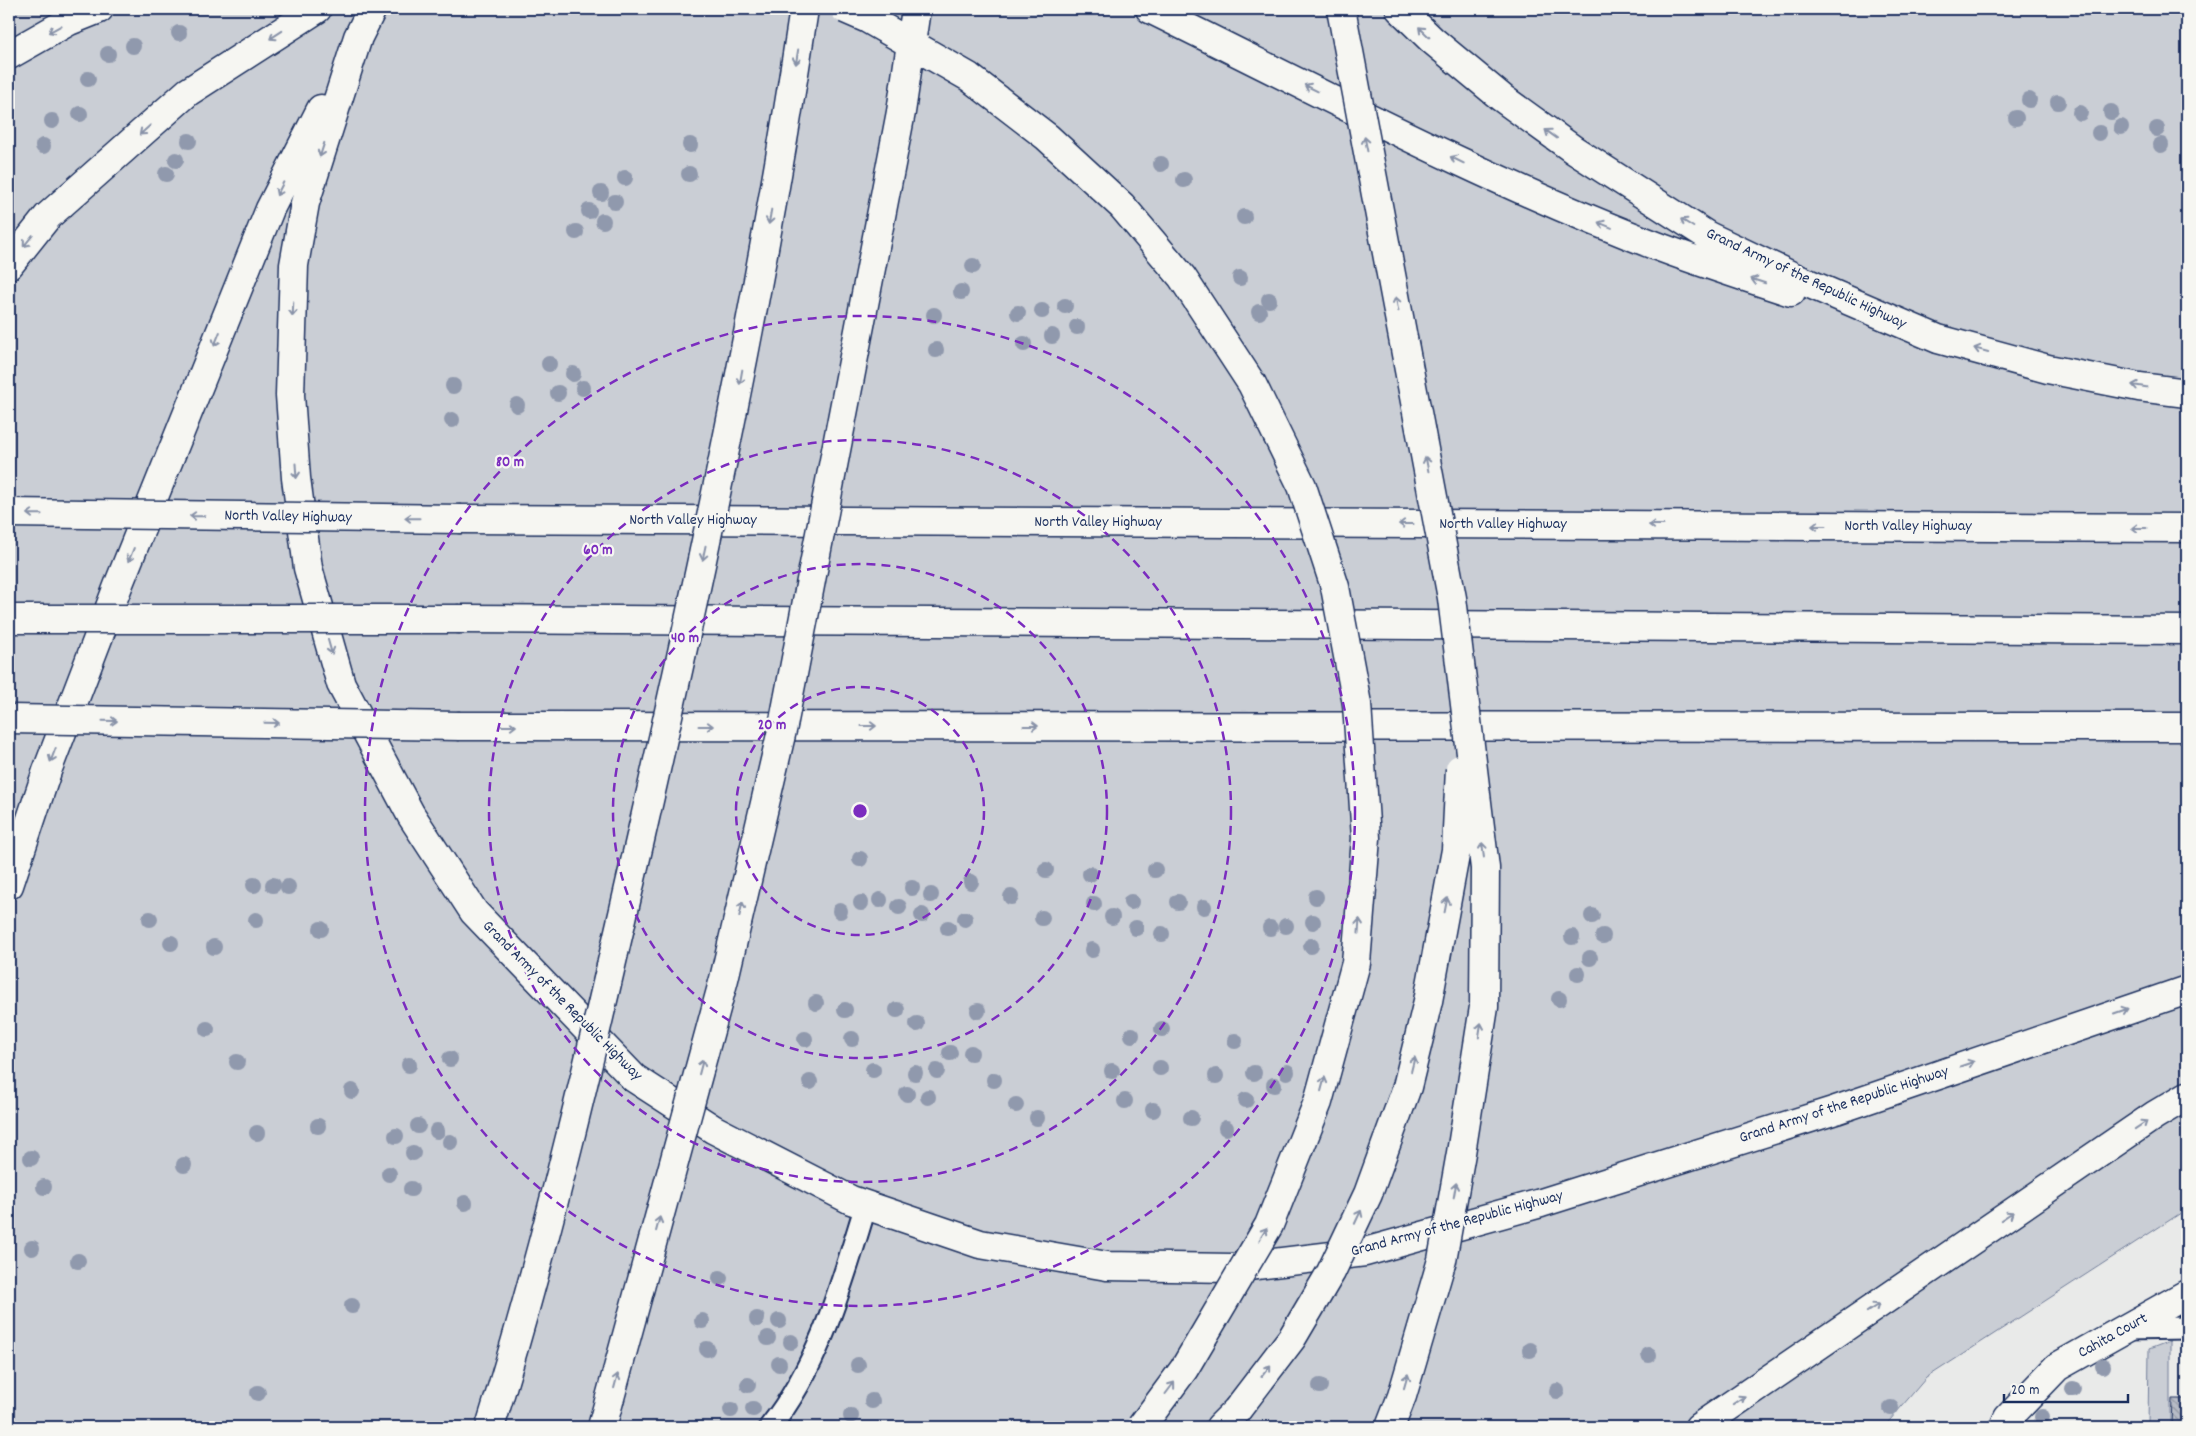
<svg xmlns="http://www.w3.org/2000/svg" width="2196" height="1436" font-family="Dekko,sans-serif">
<defs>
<pattern id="building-back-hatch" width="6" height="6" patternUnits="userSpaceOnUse" patternTransform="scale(1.25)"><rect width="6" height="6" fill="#b6bbc6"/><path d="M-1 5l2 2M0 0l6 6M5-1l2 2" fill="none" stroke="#9398a4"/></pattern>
</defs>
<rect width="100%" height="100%" fill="#e9eae9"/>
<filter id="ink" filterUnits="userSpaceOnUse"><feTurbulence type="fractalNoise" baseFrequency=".02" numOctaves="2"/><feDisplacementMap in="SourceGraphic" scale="10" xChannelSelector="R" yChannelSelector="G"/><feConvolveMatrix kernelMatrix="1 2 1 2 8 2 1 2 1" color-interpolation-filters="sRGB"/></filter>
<g filter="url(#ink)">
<path fill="#caced5" stroke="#727e9a" d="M9,9H2187V1209L1926,1378L1884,1427H9Z
M2170,1341V1427H2148L2149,1349Z"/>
<path fill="url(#building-back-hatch)" stroke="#1b2f5e" d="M2172,1399H2187V1427H2171Z"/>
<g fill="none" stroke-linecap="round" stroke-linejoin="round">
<defs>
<path id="service" d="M2125,1329L2187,1328
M770,1427C821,1363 842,1282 866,1205"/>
<path id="minor" d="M2004,1427L2008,1418L2057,1367L2187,1294"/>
<path id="motorway" d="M372,9L358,37L305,203L294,265L290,395L296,478L308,568L341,684L411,815L474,912L634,1078L713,1129L851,1200L980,1244L1107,1266L1232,1268L1365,1252L1541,1203L1836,1110L2187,990
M1150,9C1319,92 1486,181 1662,248C1705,264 1748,278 1791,292
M1400,9L1432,40L1502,98L1574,150L1708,236L1796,278L1938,339L2048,369L2139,387L2187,393
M9,55L69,21L99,9
M9,265L48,216L188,92L317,9
M461,519L2187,528
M460,619L2187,630
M460,726L2187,727
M9,885L47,771L120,581L270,209L321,109
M1220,1427L1237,1410
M1699,1427L2155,1115L2187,1096"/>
</defs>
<use href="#service" stroke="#1b2f5e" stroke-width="25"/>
<use href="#minor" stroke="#1b2f5e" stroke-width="31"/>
<use href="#motorway" stroke="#1b2f5e" stroke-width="31"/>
<use href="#service" stroke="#f6f6f2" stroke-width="21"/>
<use href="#minor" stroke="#f6f6f2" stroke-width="28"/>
<use href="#motorway" stroke="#f6f6f2" stroke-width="28"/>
<defs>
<path id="motorway-bridge" d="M845,9L868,19L969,77L1047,137L1122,206L1182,277L1252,384L1302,486L1335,587L1357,704L1366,838L1356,963L1318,1102L1269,1225L1184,1369L1141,1427
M1341,9L1452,598L1485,868L1484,1007L1461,1153L1442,1260L1402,1396L1390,1427
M9,513L461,519
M9,619H460
M9,719L460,726
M1237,1410L1292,1338L1331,1272L1368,1194L1407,1087L1428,1001L1456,850L1460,769
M490,1427C550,1234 595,1037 640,840C703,564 762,288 804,9
M602,1427L724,979L783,726L901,112L916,9"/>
</defs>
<use href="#motorway-bridge" stroke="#1b2f5e" stroke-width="31" stroke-linecap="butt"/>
<use href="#motorway-bridge" stroke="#f6f6f2" stroke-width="28"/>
</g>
<g fill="#9099ad">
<circle cx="179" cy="33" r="8"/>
<circle cx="133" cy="46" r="8"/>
<circle cx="108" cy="54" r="8"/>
<circle cx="88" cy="79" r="8"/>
<circle cx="2029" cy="100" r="8"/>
<circle cx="2058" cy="102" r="8"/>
<circle cx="2111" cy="112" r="8"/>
<circle cx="2080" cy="113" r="8"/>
<circle cx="80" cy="114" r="8"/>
<circle cx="2016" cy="118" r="8"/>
<circle cx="52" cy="121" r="8"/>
<circle cx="2121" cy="127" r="8"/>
<circle cx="2157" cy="129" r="8"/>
<circle cx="2099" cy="133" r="8"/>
<circle cx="189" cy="141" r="8"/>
<circle cx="690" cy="145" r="8"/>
<circle cx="2161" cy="145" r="8"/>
<circle cx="43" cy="146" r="8"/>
<circle cx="176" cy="160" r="8"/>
<circle cx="1161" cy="164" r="8"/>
<circle cx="166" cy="174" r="8"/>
<circle cx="689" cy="174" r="8"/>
<circle cx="625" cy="178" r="8"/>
<circle cx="1184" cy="180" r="8"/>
<circle cx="601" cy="193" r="8"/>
<circle cx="615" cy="202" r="8"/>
<circle cx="589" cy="211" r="8"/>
<circle cx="1244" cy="217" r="8"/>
<circle cx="603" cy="221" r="8"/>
<circle cx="576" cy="232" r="8"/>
<circle cx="973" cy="266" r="8"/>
<circle cx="1240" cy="278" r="8"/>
<circle cx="961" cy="292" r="8"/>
<circle cx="1269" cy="300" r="8"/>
<circle cx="1065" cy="306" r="8"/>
<circle cx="1042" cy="311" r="8"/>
<circle cx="1259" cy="312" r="8"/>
<circle cx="1018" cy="313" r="8"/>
<circle cx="934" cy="315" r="8"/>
<circle cx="1077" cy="327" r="8"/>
<circle cx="1052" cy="336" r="8"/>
<circle cx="1024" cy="344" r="8"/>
<circle cx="936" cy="350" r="8"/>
<circle cx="549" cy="364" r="8"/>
<circle cx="573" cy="374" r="8"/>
<circle cx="453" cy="386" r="8"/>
<circle cx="583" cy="388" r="8"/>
<circle cx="558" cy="393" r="8"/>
<circle cx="517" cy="405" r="8"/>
<circle cx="452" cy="420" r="8"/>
<circle cx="860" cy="859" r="8"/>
<circle cx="1046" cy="870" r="8"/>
<circle cx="1155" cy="870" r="8"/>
<circle cx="1090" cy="874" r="8"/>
<circle cx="971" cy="882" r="8"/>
<circle cx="254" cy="885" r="8"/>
<circle cx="273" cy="885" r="8"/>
<circle cx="288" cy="887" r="8"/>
<circle cx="912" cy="888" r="8"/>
<circle cx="931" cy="895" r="8"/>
<circle cx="1011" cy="897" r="8"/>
<circle cx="1316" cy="897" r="8"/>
<circle cx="880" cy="900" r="8"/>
<circle cx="1131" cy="902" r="8"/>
<circle cx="1178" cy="902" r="8"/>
<circle cx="861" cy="903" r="8"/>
<circle cx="1094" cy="904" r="8"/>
<circle cx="899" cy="907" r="8"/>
<circle cx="1204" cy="907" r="8"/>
<circle cx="840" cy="911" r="8"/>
<circle cx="922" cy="915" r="8"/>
<circle cx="1592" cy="916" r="8"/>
<circle cx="1112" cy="917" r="8"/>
<circle cx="1042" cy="918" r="8"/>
<circle cx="150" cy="919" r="8"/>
<circle cx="965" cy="919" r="8"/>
<circle cx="256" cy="920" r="8"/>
<circle cx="1313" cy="922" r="8"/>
<circle cx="1286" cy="926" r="8"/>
<circle cx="948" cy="928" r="8"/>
<circle cx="1136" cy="928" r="8"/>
<circle cx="1270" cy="928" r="8"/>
<circle cx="321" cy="929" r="8"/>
<circle cx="1162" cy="934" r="8"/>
<circle cx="1603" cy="936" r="8"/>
<circle cx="1572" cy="937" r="8"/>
<circle cx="171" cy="943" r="8"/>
<circle cx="1311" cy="946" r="8"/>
<circle cx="214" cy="947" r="8"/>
<circle cx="1092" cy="950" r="8"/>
<circle cx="1590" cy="958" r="8"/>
<circle cx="1578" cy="974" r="8"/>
<circle cx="1559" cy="999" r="8"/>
<circle cx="816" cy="1003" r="8"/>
<circle cx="845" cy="1010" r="8"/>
<circle cx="897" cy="1010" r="8"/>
<circle cx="978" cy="1011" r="8"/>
<circle cx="917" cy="1024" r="8"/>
<circle cx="207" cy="1029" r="8"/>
<circle cx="1162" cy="1029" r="8"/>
<circle cx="1132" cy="1035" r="8"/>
<circle cx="805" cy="1039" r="8"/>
<circle cx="852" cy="1039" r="8"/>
<circle cx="1235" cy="1041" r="8"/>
<circle cx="950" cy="1053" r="8"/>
<circle cx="971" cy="1053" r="8"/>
<circle cx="450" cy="1059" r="8"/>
<circle cx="237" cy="1062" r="8"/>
<circle cx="409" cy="1065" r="8"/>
<circle cx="1160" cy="1068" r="8"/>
<circle cx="873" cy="1070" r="8"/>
<circle cx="937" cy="1071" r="8"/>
<circle cx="1112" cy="1071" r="8"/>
<circle cx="1287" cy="1072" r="8"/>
<circle cx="915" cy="1073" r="8"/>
<circle cx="1254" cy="1073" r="8"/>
<circle cx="1216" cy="1076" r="8"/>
<circle cx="994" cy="1080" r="8"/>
<circle cx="810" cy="1082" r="8"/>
<circle cx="1274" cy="1085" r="8"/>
<circle cx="352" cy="1091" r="8"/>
<circle cx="907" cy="1094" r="8"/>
<circle cx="928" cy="1097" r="8"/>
<circle cx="1246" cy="1100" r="8"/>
<circle cx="1125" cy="1101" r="8"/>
<circle cx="1016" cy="1105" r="8"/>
<circle cx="1153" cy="1110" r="8"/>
<circle cx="1037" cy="1118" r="8"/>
<circle cx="1191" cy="1118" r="8"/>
<circle cx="318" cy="1126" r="8"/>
<circle cx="418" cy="1126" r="8"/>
<circle cx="1226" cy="1128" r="8"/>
<circle cx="437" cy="1131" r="8"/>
<circle cx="257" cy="1133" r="8"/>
<circle cx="396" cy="1136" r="8"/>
<circle cx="450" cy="1142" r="8"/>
<circle cx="413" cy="1153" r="8"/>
<circle cx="31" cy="1158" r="8"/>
<circle cx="184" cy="1165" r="8"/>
<circle cx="389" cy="1174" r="8"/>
<circle cx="44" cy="1187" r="8"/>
<circle cx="411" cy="1189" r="8"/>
<circle cx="465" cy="1203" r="8"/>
<circle cx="32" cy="1248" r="8"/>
<circle cx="78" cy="1261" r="8"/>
<circle cx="720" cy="1278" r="8"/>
<circle cx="352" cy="1306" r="8"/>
<circle cx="757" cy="1319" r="8"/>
<circle cx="702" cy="1321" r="8"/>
<circle cx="779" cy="1321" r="8"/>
<circle cx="768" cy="1338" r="8"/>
<circle cx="791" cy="1342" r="8"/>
<circle cx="707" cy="1349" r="8"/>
<circle cx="1530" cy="1350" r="8"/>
<circle cx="1649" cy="1355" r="8"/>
<circle cx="779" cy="1364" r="8"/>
<circle cx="858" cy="1365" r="8"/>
<circle cx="2103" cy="1366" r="8"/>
<circle cx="748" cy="1385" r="8"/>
<circle cx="1320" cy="1386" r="8"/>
<circle cx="2073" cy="1389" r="8"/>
<circle cx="1557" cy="1391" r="8"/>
<circle cx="258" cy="1393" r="8"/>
<circle cx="872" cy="1401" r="8"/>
<circle cx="1891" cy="1408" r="8"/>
<circle cx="753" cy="1409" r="8"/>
<circle cx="731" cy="1410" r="8"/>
<circle cx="851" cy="1416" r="8"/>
<circle cx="2042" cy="1417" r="8"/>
</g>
<defs><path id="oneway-shaft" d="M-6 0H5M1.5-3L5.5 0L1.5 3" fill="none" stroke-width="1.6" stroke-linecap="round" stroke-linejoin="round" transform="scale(1.25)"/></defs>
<g stroke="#8892a8">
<use href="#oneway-shaft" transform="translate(55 29) rotate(151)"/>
<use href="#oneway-shaft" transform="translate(1424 32) rotate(-136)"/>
<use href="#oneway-shaft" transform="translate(276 35) rotate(147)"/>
<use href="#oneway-shaft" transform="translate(797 57) rotate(99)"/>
<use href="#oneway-shaft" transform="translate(1311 88) rotate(-154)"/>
<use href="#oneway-shaft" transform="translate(145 130) rotate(138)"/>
<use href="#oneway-shaft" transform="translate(1551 134) rotate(-144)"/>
<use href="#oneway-shaft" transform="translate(1366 144) rotate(-101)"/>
<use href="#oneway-shaft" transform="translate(322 150) rotate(108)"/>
<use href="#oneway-shaft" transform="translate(1457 160) rotate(-154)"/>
<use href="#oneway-shaft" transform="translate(280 189) rotate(117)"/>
<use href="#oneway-shaft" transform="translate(770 217) rotate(100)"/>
<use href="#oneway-shaft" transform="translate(1687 223) rotate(-148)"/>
<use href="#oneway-shaft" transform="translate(1605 225) rotate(-158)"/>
<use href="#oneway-shaft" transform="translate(28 241) rotate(129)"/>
<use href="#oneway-shaft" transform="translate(1758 281) rotate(-162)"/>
<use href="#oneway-shaft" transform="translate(1397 304) rotate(-101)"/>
<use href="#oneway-shaft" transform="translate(293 309) rotate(92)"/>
<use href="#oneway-shaft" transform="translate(217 339) rotate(112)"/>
<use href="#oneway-shaft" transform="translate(1981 350) rotate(-165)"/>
<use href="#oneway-shaft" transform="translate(741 377) rotate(100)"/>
<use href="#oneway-shaft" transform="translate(2139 386) rotate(-171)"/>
<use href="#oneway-shaft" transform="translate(1427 464) rotate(-101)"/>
<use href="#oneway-shaft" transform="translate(296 471) rotate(86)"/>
<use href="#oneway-shaft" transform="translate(34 514) rotate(-179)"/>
<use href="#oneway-shaft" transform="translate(197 516) rotate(-179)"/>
<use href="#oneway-shaft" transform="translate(412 518) rotate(-179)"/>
<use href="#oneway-shaft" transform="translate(1406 524) rotate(-180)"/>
<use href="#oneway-shaft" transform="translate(1656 525) rotate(-180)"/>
<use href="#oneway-shaft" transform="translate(1819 526) rotate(-180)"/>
<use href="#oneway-shaft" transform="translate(2139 528) rotate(-180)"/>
<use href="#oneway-shaft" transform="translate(704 553) rotate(102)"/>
<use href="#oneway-shaft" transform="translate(131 555) rotate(112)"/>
<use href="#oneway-shaft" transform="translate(330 647) rotate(74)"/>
<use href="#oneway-shaft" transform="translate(110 721) rotate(1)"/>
<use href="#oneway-shaft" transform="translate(272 723) rotate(1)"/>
<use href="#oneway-shaft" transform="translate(509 726)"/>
<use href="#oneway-shaft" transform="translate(706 726)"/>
<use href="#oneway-shaft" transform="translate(869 726)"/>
<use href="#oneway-shaft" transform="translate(1031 726)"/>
<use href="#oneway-shaft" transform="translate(53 755) rotate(111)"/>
<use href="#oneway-shaft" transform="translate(1483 850) rotate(-97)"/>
<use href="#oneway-shaft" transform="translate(1446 905) rotate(-79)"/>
<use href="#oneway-shaft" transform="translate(741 909) rotate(-77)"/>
<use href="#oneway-shaft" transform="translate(1359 926) rotate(-86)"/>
<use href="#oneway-shaft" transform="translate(2121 1011) rotate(-19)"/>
<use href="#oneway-shaft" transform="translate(1480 1030) rotate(-81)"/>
<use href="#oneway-shaft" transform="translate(1413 1064) rotate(-76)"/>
<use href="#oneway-shaft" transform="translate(1967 1064) rotate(-19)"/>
<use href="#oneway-shaft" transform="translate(701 1067) rotate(-75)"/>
<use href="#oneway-shaft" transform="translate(1323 1084) rotate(-75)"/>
<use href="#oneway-shaft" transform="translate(2141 1125) rotate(-34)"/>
<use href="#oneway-shaft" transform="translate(1455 1190) rotate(-80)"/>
<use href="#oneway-shaft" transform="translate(2007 1216) rotate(-34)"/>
<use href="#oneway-shaft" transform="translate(1358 1217) rotate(-65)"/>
<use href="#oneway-shaft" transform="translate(658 1224) rotate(-75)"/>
<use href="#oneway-shaft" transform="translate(1263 1234) rotate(-59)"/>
<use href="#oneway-shaft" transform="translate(1873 1308) rotate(-34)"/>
<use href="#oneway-shaft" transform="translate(1266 1371) rotate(-52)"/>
<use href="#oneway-shaft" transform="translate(616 1381) rotate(-75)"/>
<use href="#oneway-shaft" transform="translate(1406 1381) rotate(-74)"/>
<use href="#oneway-shaft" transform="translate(1170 1388) rotate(-53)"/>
<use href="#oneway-shaft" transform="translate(1739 1400) rotate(-34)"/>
</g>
</g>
<g fill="none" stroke="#7b2cbf" stroke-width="2.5" stroke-dasharray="9 6">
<circle cx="860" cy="811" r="124"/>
<circle cx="860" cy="811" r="247"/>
<circle cx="860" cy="811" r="371"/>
<circle cx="860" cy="811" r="495"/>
</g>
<g text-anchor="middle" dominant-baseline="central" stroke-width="4.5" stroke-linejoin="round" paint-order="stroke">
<g font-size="16" fill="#1b2f5e" stroke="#f6f6f2">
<text transform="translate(1806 279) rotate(25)">Grand Army of the Republic Highway</text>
<text transform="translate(288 517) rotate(1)">North Valley Highway</text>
<text x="693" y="520">North Valley Highway</text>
<text x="1098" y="522">North Valley Highway</text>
<text x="1503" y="524">North Valley Highway</text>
<text x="1908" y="526">North Valley Highway</text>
<text transform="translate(562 1001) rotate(45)">Grand Army of the Republic Highway</text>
<text transform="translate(1844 1105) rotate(-18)">Grand Army of the Republic Highway</text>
<text transform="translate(1457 1224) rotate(-15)">Grand Army of the Republic Highway</text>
<text transform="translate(2113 1336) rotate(-29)">Cahita Court</text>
</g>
</g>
<circle cx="860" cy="811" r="8" fill="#7b2cbf" stroke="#f6f6f2" stroke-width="2.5"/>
<g font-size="15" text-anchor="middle" font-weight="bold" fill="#7b2cbf" stroke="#f6f6f2" stroke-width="4.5" stroke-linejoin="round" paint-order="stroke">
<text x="510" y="466">80 m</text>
<text x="598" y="554">60 m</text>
<text x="685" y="642">40 m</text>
<text x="772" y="729">20 m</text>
</g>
<rect width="2196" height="1436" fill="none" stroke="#f6f6f2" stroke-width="30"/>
<rect x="15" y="15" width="2166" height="1406" fill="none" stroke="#1b2f5e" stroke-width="2" filter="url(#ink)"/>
<path d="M2004 1394v8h124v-8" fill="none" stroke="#1b2f5e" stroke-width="2.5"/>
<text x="2011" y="1394" font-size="15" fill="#1b2f5e" stroke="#f6f6f2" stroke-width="4" paint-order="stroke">20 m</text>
</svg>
